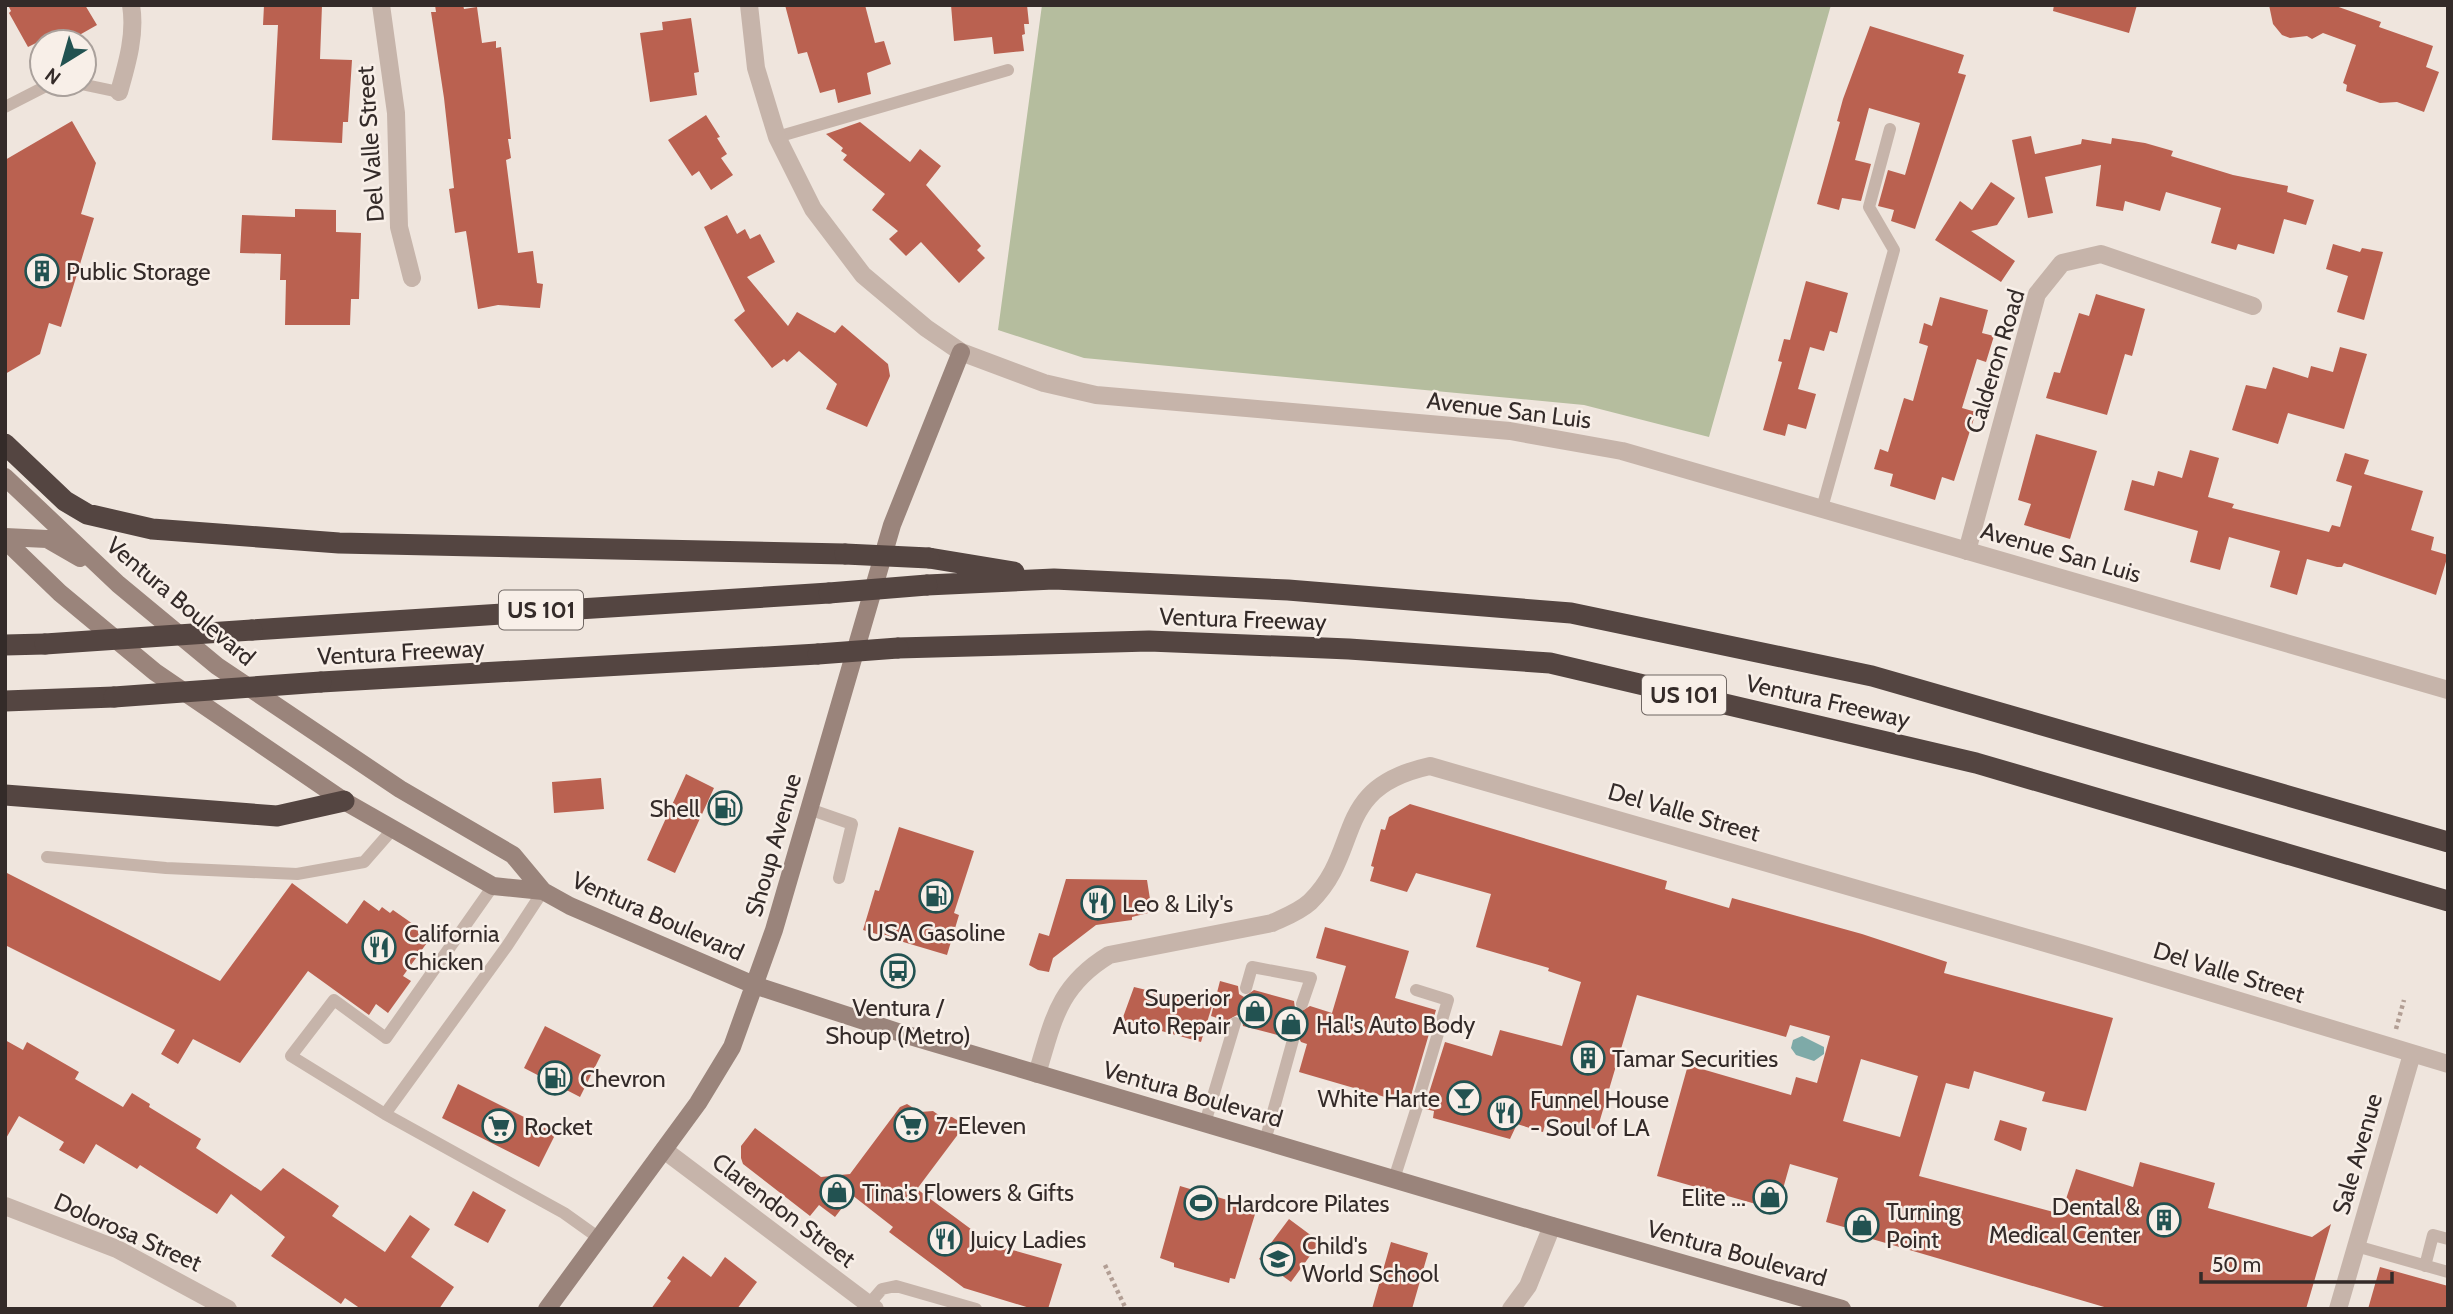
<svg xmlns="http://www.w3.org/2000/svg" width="2453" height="1314" font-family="Cabin,sans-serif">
<rect width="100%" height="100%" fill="#efe5dd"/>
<path fill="#b5bd9e" d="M1042,5H1831L1709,437L1584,405L1084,358L998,330Z"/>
<path fill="#7eaaa8" d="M1802,1036L1824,1047V1054L1814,1061L1796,1055L1791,1048L1793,1040Z"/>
<path fill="#ba6150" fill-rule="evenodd" d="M8,5H85L97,25L67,42H38L28,47L9,13L11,11Z
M264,5H322L320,59L352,60L348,122H343L342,143L272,140L278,25H263Z
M435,5H463L464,9L477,7L482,43L496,41V48L501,47L511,139H508L511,158L506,160L518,253L533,251L537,283L543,284L540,308L498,305L478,309L466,231L455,233L449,189L454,188L444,98L431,12H436Z
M785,5H865L875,43L884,41L891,64L867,73L871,94L838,103L835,89L820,93L807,52L798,54Z
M951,5H1027L1029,24H1024L1025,34L1022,35L1024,51L994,54L992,37L954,41Z
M2054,5H2137L2129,33L2053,11Z
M2269,5H2333L2381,22L2379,27L2433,46L2426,67L2439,72L2424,112L2397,102L2380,103L2346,91L2347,85L2343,83L2356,45L2323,33L2312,39L2307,36L2290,38L2282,35L2273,24Z
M691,18L699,72L694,73L697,95L650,102L640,33L663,30L662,22Z
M1870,26L1964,55L1958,73L1966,75L1915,229L1891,221L1894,210L1878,206L1888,170L1905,175L1920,123L1869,108L1855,160L1871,164L1861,201L1842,198L1839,210L1817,204L1840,122L1837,121L1843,99Z
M706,115L720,137L717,138L727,154L721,158L733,175L711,190L699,171L692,176L668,140Z
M72,121L96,163L81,214L94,218L61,327L49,323L40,354L5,374V160Z
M860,122L910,162L920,149L941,166L926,185L981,246L977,250L985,258L959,283L921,242L906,256L889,239L898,231L872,210L885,194L843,160L847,155L841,151L843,148L826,134Z
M2031,136L2035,154L2081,144L2082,139L2111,144L2112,138L2145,143L2173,151L2171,156L2233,175L2288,186L2287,192L2314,200L2306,225L2284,219L2274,254L2238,244L2236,250L2211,243L2221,208L2166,192L2160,211L2125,201L2123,211L2096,206L2101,165L2045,177L2053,213L2028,218L2012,140Z
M1991,182L2015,198L1997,225L1971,231L2015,261L2001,282L1935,240L1960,201L1972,210Z
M295,209L336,210V232L361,233L359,299H351L350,325H285L286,280H280L281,254L240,253L242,215L295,217Z
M727,215L737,234L745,229L750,239L760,234L775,262L747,277L788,326L797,312L835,333L842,325L888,364L890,376L867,427L826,409L837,384L799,351L787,362L784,359L772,368L734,320L745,311L704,227Z
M2333,244L2360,252L2362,248L2383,252L2364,320L2337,312L2348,276L2326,269Z
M1806,281L1848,293L1837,333L1830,331L1824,351L1810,347L1798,389L1816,394L1806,429L1788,424L1785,436L1763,430L1782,362L1778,361L1784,339L1790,340Z
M2096,294L2145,309L2132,356L2125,354L2107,415L2046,398L2054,372L2060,373L2079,313L2089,316Z
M1940,297L1988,310L1982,333L1994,336L1986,362L1977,359L1962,408L1976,412L1954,481L1942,477L1935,500L1890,486L1893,474L1874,469L1880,449L1888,452L1904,398L1913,401L1928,346L1919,343L1924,323L1932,326Z
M2340,347L2367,354L2344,429L2288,413L2278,444L2232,430L2246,385L2266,389L2273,367L2308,378L2311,366L2333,372Z
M2036,434L2097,451L2070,539L2024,525L2031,504L2018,500Z
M2190,450L2219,458L2208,497L2234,504L2232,508L2329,532L2332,525L2340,527L2352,486L2336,481L2345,453L2369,460L2364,474L2423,491L2411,530L2434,537L2431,550L2448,555L2436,595L2344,563L2342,567H2337L2307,559L2297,595L2270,587L2280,551L2229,537L2220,570L2190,562L2198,531L2124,510L2132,480L2154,486L2158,471L2182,478Z
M686,774L714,788L675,873L647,860Z
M601,778L604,809L554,813L552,782Z
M1410,804L1667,881L1665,889L1729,908L1732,898L1862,934L1947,962L1944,973L2113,1018L2086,1111L2042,1101L2045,1092L1974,1071L1969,1089L1946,1083L1919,1176L2061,1214L2076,1169L2133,1187L2140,1162L2215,1183L2208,1208L2312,1237L2331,1224L2306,1309H2111L1872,1239V1235L1826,1222L1838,1178L1790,1164L1777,1210L1657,1176L1688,1065L1791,1095L1796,1077L1817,1083L1830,1036L1790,1025L1786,1037L1637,995L1597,1130L1587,1126L1579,1131L1547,1117L1543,1132L1517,1124L1510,1139L1433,1118L1434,1111L1425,1109L1424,1102L1428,1096L1445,1042L1492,1056L1500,1030L1562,1046L1581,982L1548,971L1549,968L1476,947L1491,894L1416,873L1407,892L1370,881L1374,867L1371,866L1381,829L1385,830L1389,817ZM1861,1059L1918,1076L1900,1137L1843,1121Z
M899,827L974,851L954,913L959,915L947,955L863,930L875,890L879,891Z
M5,872L220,981L292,883L347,924L364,900L379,911L382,907L390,913L393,910L423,931L421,934L429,940L403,976L411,981L388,1013L376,1004L369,1015L308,971L240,1063L193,1039L178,1064L161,1054L175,1030L5,945Z
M1066,879L1147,880L1152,912L1132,917V920L1096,925L1053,958L1049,972L1038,970L1029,965L1039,933L1049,936Z
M1325,927L1409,951L1395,998L1436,1010L1412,1092L1413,1099L1409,1104L1299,1072L1307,1044L1301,1042L1296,1032H1290L1285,1037L1243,1026L1242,1018L1237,1015L1226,1021L1211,1016L1220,981L1238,986L1239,994L1244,997L1254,990L1294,1001L1295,1009L1300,1012L1310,1006L1332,1013L1346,966L1316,958Z
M1134,987L1212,1006L1201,1042L1122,1020Z
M545,1026L601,1055L580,1097L524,1068Z
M5,1040L23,1050L27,1042L79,1072L75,1079L123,1107L132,1093L150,1104L149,1107L201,1139L196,1148L261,1191L283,1168L339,1206L332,1216L385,1252L410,1215L430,1229L411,1257L454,1287L439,1309H361L345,1298L341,1304L271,1256L285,1237L231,1194L217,1214L140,1165L137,1169L96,1144L84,1164L59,1150L64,1142L19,1116L5,1140Z
M458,1084L556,1133L539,1167L442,1118Z
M907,1104L920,1112L933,1111L940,1116L952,1117L965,1125L917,1189L991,1244L1062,1264L1048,1309H1033L964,1288L889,1232L893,1227L852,1195L835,1217L819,1205L810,1216L743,1164L741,1158V1146L755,1128L821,1177L850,1174L900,1107Z
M2000,1120L2027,1128L2021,1151L1994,1140Z
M1180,1186L1251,1207L1250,1210L1256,1211L1235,1279L1230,1278L1229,1283L1174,1267V1263L1160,1258Z
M473,1191L506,1210L488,1243L454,1225Z
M1289,1219L1320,1242L1291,1282L1259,1259Z
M1391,1242L1428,1253L1412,1309H1372Z
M683,1256L711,1277L725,1257L757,1282L737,1309H651L671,1281L667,1278Z
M2380,1267L2448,1286V1309H2368Z"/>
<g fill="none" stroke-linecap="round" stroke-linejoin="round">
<path stroke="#b29e94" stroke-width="4.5" stroke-dasharray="3.5 3.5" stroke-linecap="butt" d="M2396,1029L2404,1000
M1105,1265L1126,1309"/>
<path stroke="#c6b4aa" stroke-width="12" d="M81,84L119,92
M5,107L50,84
M777,137L1008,70
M1822,508L1894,250L1869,207L1890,129
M809,809L852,824L839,878
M47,857L166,868L297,874L364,862L392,830
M493,886L386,1038L334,1000L291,1056L385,1114L507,946L543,891
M1246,988L1252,967L1311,978L1302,1004
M1416,990L1448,1000L1420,1094
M385,1114L564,1213L599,1238
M1205,1123L1235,1023
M1265,1141L1293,1040
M1394,1179L1417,1107
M2356,1246L2448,1272
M2425,1266L2433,1235L2448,1239
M869,1304L882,1289L896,1286L976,1309"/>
<path stroke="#c6b4aa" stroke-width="18" d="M381,5L396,113L399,227L412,278
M119,92C127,64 136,34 131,5
M1967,551L2037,294L2062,263L2101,254L2253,306
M1037,1074C1053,1021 1058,986 1109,955L1272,923C1285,917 1299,912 1310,902C1364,849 1330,788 1430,766L2087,955L2448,1064
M664,1150L875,1309
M5,1206L117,1249L228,1309
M1511,1309L1528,1286L1552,1226
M2338,1309L2412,1054"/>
<path stroke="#c6b4aa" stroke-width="18" d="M749,5L756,68L777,137L813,209L863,275L926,328L961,352L1044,383L1096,395L1510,431L1622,451L2448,690"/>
<path stroke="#9a847b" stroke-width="18" d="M5,477L118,584L217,666L400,789L513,855L543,891L570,906L754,985L907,1035L1552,1226L1842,1309
M5,537L47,539L80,558
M5,540L60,593L155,672L344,801L493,886L543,891
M547,1309L698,1103L732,1047L774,930L892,525L961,352"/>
<path stroke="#544541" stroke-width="21" d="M5,444L65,501L87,514L152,529L339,543L845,554
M929,558L1014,572
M927,585L1054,579L1288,590L1571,613L1872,676L2448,842
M252,630L829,593
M5,645L45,644
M898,648L1149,641L1349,649L1550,663L1976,763L2448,901
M321,682L818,654
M5,701L114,697
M5,795L277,816L344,801"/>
<path stroke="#544541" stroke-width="21" d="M845,554L929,558
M829,593L927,585
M45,644L252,630
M818,654L898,648
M114,697L321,682"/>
</g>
<defs>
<symbol id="building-ring" viewBox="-11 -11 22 22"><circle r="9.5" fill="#f8efe8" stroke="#225251" stroke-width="1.5"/><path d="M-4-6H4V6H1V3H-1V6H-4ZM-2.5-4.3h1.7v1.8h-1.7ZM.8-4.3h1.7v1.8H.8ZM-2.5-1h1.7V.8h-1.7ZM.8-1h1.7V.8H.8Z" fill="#225251"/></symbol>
<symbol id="fuel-ring" viewBox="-11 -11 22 22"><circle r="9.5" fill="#f8efe8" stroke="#225251" stroke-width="1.5"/><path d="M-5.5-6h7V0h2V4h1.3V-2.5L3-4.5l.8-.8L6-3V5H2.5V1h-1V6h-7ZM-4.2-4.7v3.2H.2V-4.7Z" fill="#225251"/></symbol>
<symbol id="restaurant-ring" viewBox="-11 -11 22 22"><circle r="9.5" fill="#f8efe8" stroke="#225251" stroke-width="1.5"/><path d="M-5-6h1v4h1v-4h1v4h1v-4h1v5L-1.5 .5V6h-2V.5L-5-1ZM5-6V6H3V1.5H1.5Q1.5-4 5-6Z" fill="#225251"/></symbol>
<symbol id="bus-ring" viewBox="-11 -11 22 22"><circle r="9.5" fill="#f8efe8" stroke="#225251" stroke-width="1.5"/><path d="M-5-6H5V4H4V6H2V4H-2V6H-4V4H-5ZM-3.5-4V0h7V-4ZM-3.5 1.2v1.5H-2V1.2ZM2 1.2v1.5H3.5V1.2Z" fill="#225251"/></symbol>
<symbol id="shop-ring" viewBox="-11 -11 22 22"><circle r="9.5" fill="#f8efe8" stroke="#225251" stroke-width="1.5"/><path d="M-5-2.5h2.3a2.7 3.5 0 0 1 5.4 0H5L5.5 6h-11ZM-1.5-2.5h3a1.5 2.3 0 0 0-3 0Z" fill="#225251"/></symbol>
<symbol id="bar-ring" viewBox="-11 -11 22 22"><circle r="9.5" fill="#f8efe8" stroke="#225251" stroke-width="1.5"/><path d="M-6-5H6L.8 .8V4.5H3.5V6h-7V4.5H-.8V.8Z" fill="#225251"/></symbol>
<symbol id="supermarket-ring" viewBox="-11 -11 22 22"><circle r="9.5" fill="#f8efe8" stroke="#225251" stroke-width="1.5"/><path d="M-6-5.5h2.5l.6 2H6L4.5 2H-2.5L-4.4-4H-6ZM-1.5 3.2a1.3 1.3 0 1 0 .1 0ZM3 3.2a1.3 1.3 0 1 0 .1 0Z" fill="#225251"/></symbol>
<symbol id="stadium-ring" viewBox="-11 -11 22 22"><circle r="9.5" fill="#f8efe8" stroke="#225251" stroke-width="1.5"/><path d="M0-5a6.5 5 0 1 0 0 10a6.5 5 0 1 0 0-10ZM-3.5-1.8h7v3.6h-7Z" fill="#225251"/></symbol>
<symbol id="school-ring" viewBox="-11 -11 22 22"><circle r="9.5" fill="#f8efe8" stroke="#225251" stroke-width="1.5"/><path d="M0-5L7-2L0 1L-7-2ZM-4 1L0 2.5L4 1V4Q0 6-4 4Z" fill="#225251"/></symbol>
</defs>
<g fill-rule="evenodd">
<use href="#building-ring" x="23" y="252" width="38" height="38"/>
<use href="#fuel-ring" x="706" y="789" width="38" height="38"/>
<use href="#fuel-ring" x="917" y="877" width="38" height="38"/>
<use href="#restaurant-ring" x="1079" y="884" width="38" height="38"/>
<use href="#restaurant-ring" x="360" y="928" width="38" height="38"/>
<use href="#bus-ring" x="879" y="952" width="38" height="38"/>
<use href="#shop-ring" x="1236" y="992" width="38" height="38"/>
<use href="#shop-ring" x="1272" y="1005" width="38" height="38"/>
<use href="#building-ring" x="1569" y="1039" width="38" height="38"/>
<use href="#fuel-ring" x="536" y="1059" width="38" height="38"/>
<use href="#bar-ring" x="1445" y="1079" width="38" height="38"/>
<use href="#restaurant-ring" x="1486" y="1094" width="38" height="38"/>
<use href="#supermarket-ring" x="892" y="1106" width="38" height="38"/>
<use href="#supermarket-ring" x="480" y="1107" width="38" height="38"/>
<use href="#shop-ring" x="818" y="1173" width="38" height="38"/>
<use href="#shop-ring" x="1751" y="1178" width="38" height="38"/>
<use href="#stadium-ring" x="1182" y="1184" width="38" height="38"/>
<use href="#building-ring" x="2145" y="1201" width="38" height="38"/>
<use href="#shop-ring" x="1843" y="1206" width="38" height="38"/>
<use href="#restaurant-ring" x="926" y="1220" width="38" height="38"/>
<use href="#school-ring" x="1259" y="1240" width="38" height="38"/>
</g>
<g text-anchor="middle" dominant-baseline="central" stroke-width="5" stroke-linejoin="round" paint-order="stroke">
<g fill="#f8efe8" stroke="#6f6662" stroke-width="2">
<rect x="499" y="590.5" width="84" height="39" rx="5"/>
<rect x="1642" y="675.5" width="84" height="39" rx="5"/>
</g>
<g font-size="23" font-weight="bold" fill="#342b29">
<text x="541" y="610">US 101</text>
<text x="1684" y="695">US 101</text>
</g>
<g font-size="24" fill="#342b29" stroke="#f8efe8">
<text transform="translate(370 144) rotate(-94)">Del Valle Street</text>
<text transform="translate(1995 361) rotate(-73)">Calderon Road</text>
<text transform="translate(1509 410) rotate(7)">Avenue San Luis</text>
<text transform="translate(2061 552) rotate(16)">Avenue San Luis</text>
<text transform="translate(181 601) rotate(40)">Ventura Boulevard</text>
<text transform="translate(1243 619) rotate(2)">Ventura Freeway</text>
<text transform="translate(401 652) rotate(-3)">Ventura Freeway</text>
<text transform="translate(1828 701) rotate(13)">Ventura Freeway</text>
<text transform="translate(1684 812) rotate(16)">Del Valle Street</text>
<text transform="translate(773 845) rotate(-74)">Shoup Avenue</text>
<text transform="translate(658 916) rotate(24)">Ventura Boulevard</text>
<text transform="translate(2229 972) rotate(17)">Del Valle Street</text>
<text transform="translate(1193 1094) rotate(16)">Ventura Boulevard</text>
<text transform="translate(2357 1154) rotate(-74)">Sale Avenue</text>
<text transform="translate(784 1210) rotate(37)">Clarendon Street</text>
<text transform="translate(128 1232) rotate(24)">Dolorosa Street</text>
<text transform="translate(1737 1253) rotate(16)">Ventura Boulevard</text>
</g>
<g font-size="24" fill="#342b29" stroke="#f8efe8" text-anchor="start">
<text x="66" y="271">Public Storage</text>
<text x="700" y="808" text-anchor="end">Shell</text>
<text x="1122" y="903">Leo &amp; Lily's</text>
<text x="936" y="932" text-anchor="middle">USA Gasoline</text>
<text x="404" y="933">California<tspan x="404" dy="28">Chicken</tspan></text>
<text x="1230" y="997" text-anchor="end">Superior<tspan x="1230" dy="28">Auto Repair</tspan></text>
<text x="898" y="1007" text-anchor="middle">Ventura /<tspan x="898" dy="28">Shoup (Metro)</tspan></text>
<text x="1316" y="1024">Hal's Auto Body</text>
<text x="1612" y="1058">Tamar Securities</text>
<text x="580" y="1078">Chevron</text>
<text x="1440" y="1098" text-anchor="end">White Harte</text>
<text x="1530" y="1099">Funnel House<tspan x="1530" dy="28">- Soul of LA</tspan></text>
<text x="936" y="1125">7-Eleven</text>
<text x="524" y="1126">Rocket</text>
<text x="862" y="1192">Tina's Flowers &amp; Gifts</text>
<text x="1746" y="1197" text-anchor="end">Elite ...</text>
<text x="1226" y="1203">Hardcore Pilates</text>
<text x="2140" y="1206" text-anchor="end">Dental &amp;<tspan x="2140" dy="28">Medical Center</tspan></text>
<text x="1886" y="1211">Turning<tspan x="1886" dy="28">Point</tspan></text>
<text x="970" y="1239">Juicy Ladies</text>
<text x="1302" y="1245">Child's<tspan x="1302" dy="28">World School</tspan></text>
</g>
</g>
<rect width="2453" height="1314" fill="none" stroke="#342b29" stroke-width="14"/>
<g transform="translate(63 63) rotate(217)"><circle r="33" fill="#f8efe8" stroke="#aaa19c" stroke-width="2"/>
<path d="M0-5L12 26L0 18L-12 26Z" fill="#225251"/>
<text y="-10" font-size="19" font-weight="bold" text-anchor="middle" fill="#342b29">N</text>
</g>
<path d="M2201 1272v10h191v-10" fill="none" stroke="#342b29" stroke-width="3.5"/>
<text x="2212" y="1272" font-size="21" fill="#342b29" stroke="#f8efe8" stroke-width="5" paint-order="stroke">50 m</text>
</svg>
